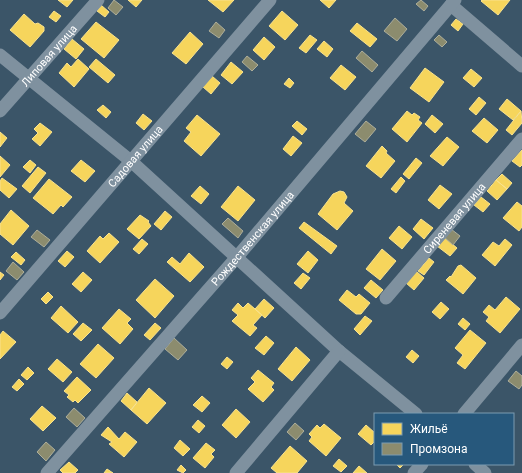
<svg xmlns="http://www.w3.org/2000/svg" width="522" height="473" font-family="Roboto,sans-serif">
<rect width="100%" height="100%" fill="#3b5568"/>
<path fill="#f6d55c" stroke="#f9e28d" d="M58,0H73L67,7Z
M128,0H142L136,7Z
M208,0H234L223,12Z
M320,0H336L329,8Z
M482,0H510L498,15L481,1Z
M101,5L109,12L105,17L97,11Z
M54,11L61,16L56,22L49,17Z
M282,11L298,25L285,40L269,26Z
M24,14L35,24L38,23L44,27V31L30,47L10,30Z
M456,19L463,24L458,31L451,25Z
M96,22L119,40L104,58L81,39Z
M357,23L377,39L370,47L350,31Z
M190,32L203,44L186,64L172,53Z
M310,35L317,40L306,53L299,48Z
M264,37L275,47L264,60L253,50Z
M72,39L84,49L76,59L64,49Z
M324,41L333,49L327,57L317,49Z
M78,59L89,69L74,87L59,73L67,63L71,67Z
M96,59L115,75L108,83L89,67Z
M231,62L243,72L232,84L221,75Z
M341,65L356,77L345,90L330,78Z
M425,68L444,82L429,102L410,88Z
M471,69L482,78L474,87L463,78Z
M212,76L220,83L211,94L203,87Z
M289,78L294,83L290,88L284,84Z
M479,97L486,103L476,115L469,109Z
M507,99L521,111L513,120L499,109Z
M103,105L111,112L106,118L97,110Z
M407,111L412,115L414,113L420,117L418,120L422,123L407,142L392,129Z
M521,111L522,123L512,135L506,130Z
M143,114L152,121L144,130L136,123Z
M197,115L220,134L201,156L184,141L191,132L186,128Z
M432,115L443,124L435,133L425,124Z
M484,118L498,130L487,143L472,131Z
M297,121L307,129L302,135L292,126Z
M40,123L52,132L40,146L32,139L38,133L34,129Z
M0,132L7,138L0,147Z
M293,136L302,143L291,156L283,149Z
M447,137L459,147L443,166L430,156Z
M382,146L387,151L386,153L395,161L381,178L366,166Z
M522,150V165L520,167L512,161Z
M0,156L10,165L0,177Z
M416,158L422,163L409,179L403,174Z
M30,160L36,165L30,173L23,167Z
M81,160L95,171L85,182L71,171Z
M38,167L46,173L30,193L22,186Z
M502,174L512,183L507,189L496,180Z
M401,177L405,181L396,193L391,189Z
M2,178L17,189L9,198L0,190V181Z
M49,179L72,197L63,207L61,205L53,214L33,198Z
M496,180L507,189L497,200L487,191Z
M440,185L452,194L439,209L428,200Z
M200,186L209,194L201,204L191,196Z
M238,186L255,200L238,221L221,207Z
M340,191L344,192L347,197L344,203L353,211L337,230L318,214L333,194Z
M481,197L490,204L483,212L474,205Z
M517,202L522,206V227L519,231L503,218Z
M11,210L29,226L13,245L0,234V224Z
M165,211L172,217L161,230L154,224Z
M140,215L149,221L148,222L151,226L139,239L127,229Z
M421,219L433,228L424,239L413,229Z
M304,222L337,246L331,254L299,228Z
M399,226L412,237L402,249L389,238Z
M109,233L119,242L100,263L87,251L100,236L103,239Z
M444,237L457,248L450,256L437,246Z
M142,239L148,244L139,254L133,249Z
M505,239L512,245L495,266L482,255L493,242L499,246Z
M382,249L396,261L380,280L366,269Z
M67,251L74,257L65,267L58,261Z
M308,251L318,260L308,273L297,264Z
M16,252L25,260L21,265L11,257Z
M189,253L204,267L190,282L167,262L172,257L180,264Z
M429,258L434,262L424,275L418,271Z
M461,265L476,278L463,294L446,280L450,276L451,277L458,266Z
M416,271L424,278L414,290L406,283Z
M0,272L4,275L0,280Z
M83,272L92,280L81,292L72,284Z
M303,273L310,278L301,289L294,283Z
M155,279L174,296L155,318L136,300Z
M371,280L383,290L376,298L364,288Z
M347,290L356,297L359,294L370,303L361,314H356L339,300Z
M48,292L53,297L46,304L41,299Z
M506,297L520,309L500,333L486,321L489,317L483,312L489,305L495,310Z
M264,299L274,308L265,318L255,309Z
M441,302L449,309L440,319L432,312Z
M238,303L243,308L248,303L262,315L253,325L257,328L250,336L232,321L238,315L232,310Z
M61,306L78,322L68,333L51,318Z
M119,309L131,319L127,323L133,329L120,344L102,328Z
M365,316L372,321L360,335L354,329Z
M463,318L470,324L465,330L458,324Z
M83,323L92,330L81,341L73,334Z
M155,323L161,328L150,340L144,335Z
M470,330L486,343L465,369L457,363L463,355L455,348Z
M3,331L16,342L0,359V335Z
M266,336L274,343L264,355L255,348Z
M98,344L114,358L96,378L80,364Z
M296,347L310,360L292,381L278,369Z
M412,350L419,356L413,363L406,357Z
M227,357L233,362L227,369L221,364Z
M57,359L72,372L63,382L48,369Z
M28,367L34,373L27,380L21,375Z
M258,370L274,383L271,387L274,390L263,402L248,389L255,382L251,378Z
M77,377L91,390L78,403L75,400L73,402L67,397L69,395L64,391Z
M19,379L24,384L17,391L12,387Z
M149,388L166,403L147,424L131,410Z
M127,393L137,402L131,410L121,401Z
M202,396L210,403L202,412L193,405Z
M42,406L56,418L43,431L30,419Z
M236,409L250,422L236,438L222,425Z
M198,420L205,426L199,433L192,427Z
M324,424L341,438L326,456L309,441L312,437L309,434L317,425L320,428Z
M366,425L375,433V441L371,445L358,434Z
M108,427L119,439L125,432L137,442L124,457L109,444L112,442L101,435Z
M180,440L190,449L183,456L174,448Z
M206,443L215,450L211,454L214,457L205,468L193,458Z
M290,446L307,461L297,473H277L271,468Z
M339,459L347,466L341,472L333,466Z
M69,462L78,470L75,473H63L60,470Z
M396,464H404L400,468Z
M181,465L186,470L183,473L177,470Z
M359,466L367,473H353Z
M107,469L113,473H104Z"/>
<path fill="#8c8c6e" stroke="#aeae9a" d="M114,0L123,7L116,15L108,8Z
M421,0L428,6L424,11L416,4Z
M395,18L407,29L397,41L384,31Z
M216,22L225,30L219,38L209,31Z
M439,35L447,42L442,47L434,40Z
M362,51L378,65L372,72L356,58Z
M247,56L258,65L252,71L242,62Z
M366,121L376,129L365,142L355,134Z
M228,218L243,231L238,238L222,224Z
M451,229L460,236L453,245L444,237Z
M37,230L50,240L44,247L31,237Z
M13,262L24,272L17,280L6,271Z
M174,338L187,350L178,360L165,349Z
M516,371L522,376V385L519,389L508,381Z
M74,408L85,418L77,427L66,417Z
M295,423L304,431L296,440L287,432Z
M46,442L55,450L46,461L37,452Z"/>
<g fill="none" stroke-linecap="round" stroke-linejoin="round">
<g stroke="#7f919f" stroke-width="13">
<path d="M451,5L522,66"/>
<path d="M0,55L132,162L339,351L416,414"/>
<path id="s1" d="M0,111L98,0"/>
<path id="s2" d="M386,298L522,139"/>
<path id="s3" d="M0,313L270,0"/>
<path d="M464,414L522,345"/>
<path d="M475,464L485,473"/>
<path id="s4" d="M47,473L237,257L455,0"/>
<path d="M236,473L339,351"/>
<path d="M414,473L422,464"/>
</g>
</g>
<g text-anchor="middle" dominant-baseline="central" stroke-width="4" stroke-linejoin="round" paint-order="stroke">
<g font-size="11" fill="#fff" stroke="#27587c">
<text stroke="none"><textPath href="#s1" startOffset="74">Липовая улица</textPath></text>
<text stroke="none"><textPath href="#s3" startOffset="207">Садовая улица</textPath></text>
<text stroke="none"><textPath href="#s2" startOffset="105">Сиреневая улица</textPath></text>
<text stroke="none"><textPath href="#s4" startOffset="312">Рождественская улица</textPath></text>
</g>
</g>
<rect x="374" y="413" width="140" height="52" fill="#27587c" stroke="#7d9bb0"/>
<rect x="382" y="423" width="20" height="12" fill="#f6d55c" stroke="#7d9bb0"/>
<text x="410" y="433" font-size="12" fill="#ffffff">Жильё</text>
<rect x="382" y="443" width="20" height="12" fill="#8c8c6e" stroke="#7d9bb0"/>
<text x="410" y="453" font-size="12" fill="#ffffff">Промзона</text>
</svg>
